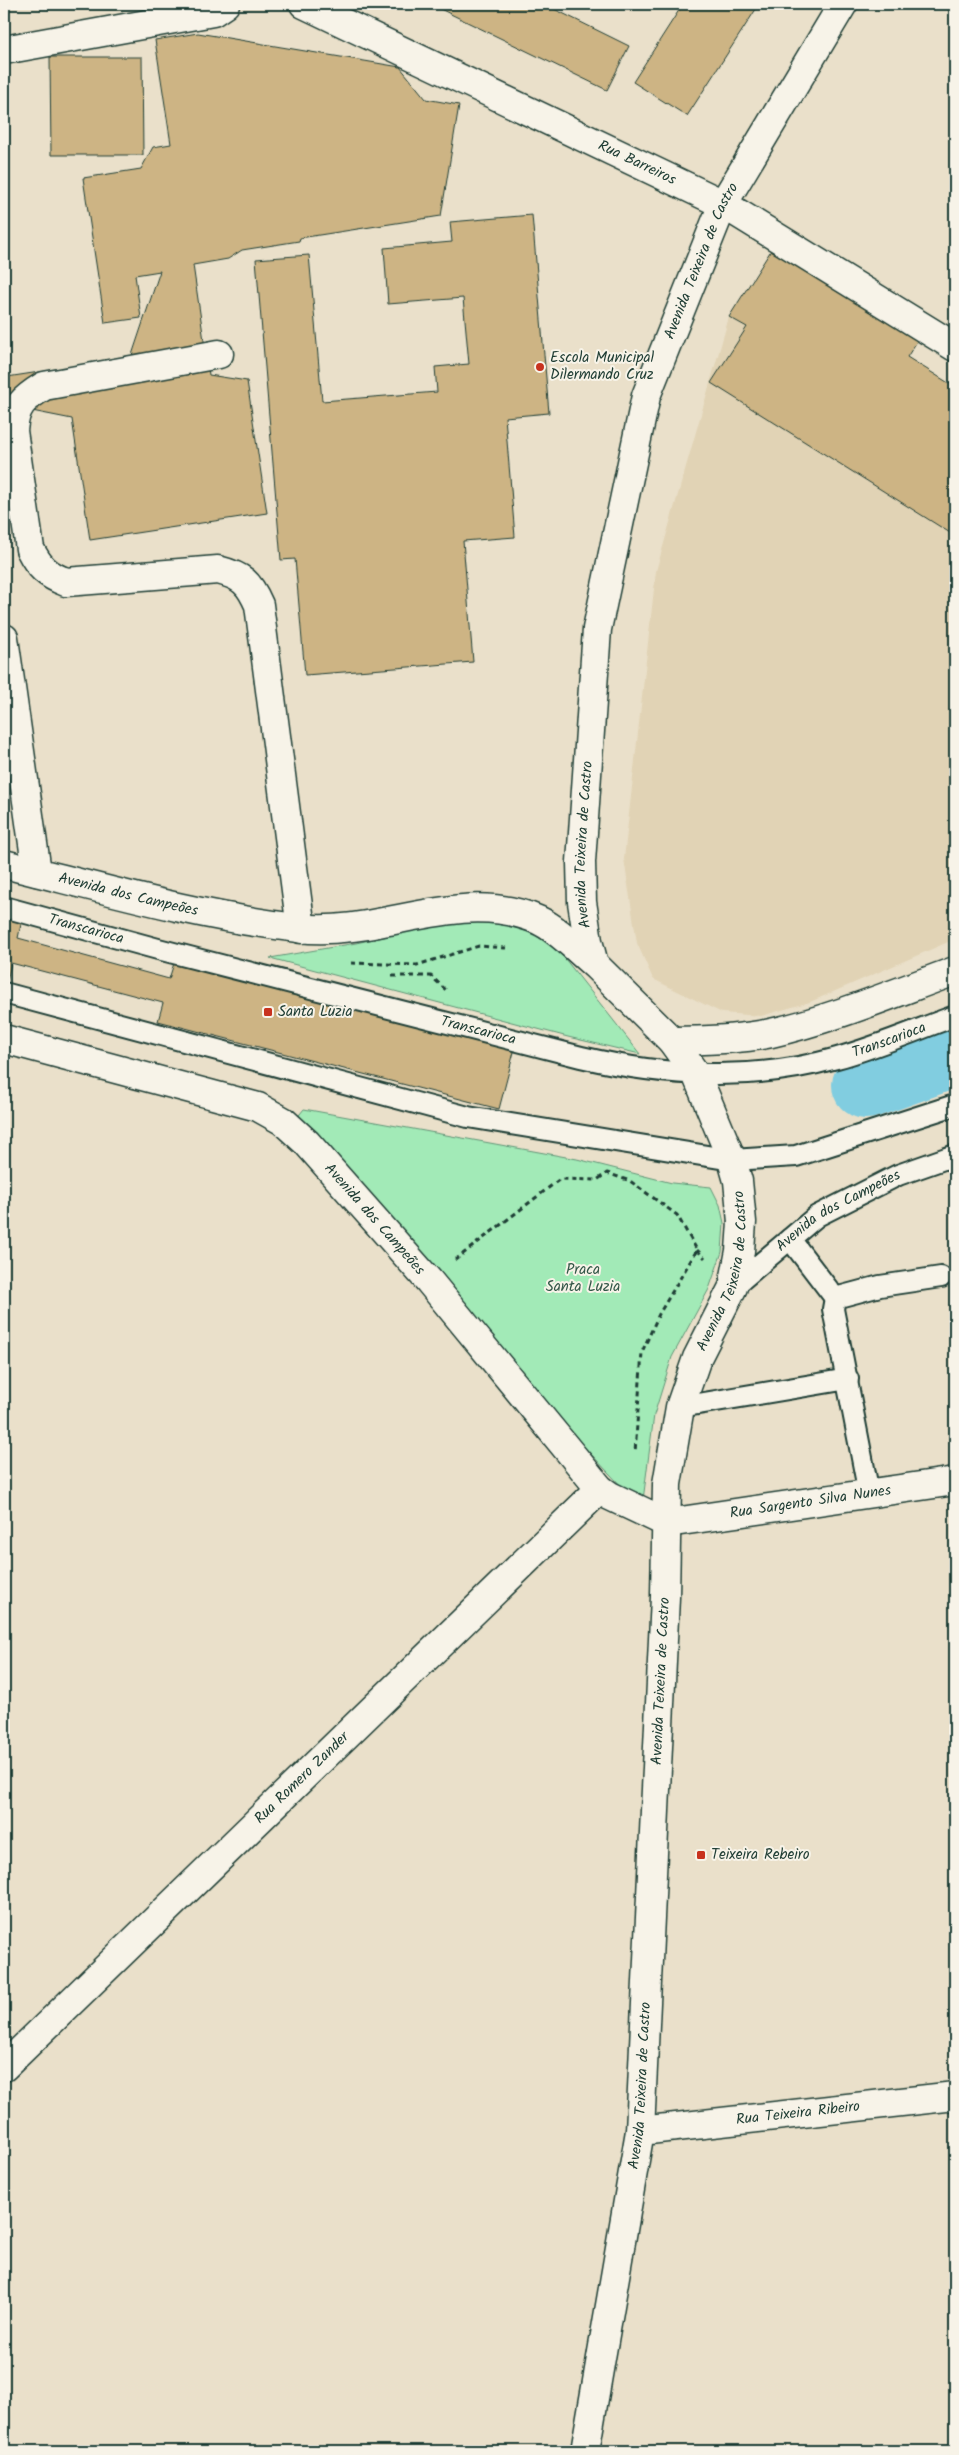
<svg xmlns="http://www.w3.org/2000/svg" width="959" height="2455" font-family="Kalam,sans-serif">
<rect width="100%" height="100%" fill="#eae0ca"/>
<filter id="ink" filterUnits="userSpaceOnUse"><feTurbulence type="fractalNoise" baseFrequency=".02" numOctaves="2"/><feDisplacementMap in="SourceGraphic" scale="10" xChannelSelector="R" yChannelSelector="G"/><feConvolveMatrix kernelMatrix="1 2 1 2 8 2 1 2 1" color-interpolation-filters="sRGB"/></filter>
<g filter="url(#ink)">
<path fill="#e1d3b5" d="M775,244L921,335L907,357L955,387V939L810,1002L761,1016L722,1013L653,979L637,943L624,859L656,571L729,317Z"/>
<path fill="#a2eab7" stroke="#609476" d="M461,920L507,922L554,945L640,1054L568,1037L270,958L356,943Z
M304,1109L577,1159L672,1183L711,1187L720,1205L724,1223L722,1252L709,1289L672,1357L654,1415L642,1508L286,1131Z"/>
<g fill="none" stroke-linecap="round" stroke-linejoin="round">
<path stroke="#81cde0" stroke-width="68" d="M866,1085L955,1053"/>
</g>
<path fill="#cdb484" stroke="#1f3d34" d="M430,4H544L629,46L607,90Z
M683,4H754L758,6L687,116L633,82Z
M198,33L400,67L426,99L459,105L441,216L300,238L299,241L242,250L228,259L193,265L209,375L247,381L267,513L90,540L72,419L12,407L7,377L131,358L160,271L135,275L141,318L105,323L83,178L141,169L153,147L171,144L155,40Z
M50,57H142L143,155H51Z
M532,215L549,413L505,417L515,537L463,541L473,662L305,675L295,559L281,560L256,259L309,255L322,401L437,392L435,367L469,364L463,298L388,304L384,248L452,242L450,222Z
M775,244L921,335L907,357L955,387V536L711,383L747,327L729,317Z
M4,915L22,920L18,938L169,979L175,960L515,1048L499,1109L158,1021L163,1003L11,963L7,982L4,981Z"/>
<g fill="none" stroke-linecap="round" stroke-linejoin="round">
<defs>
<g id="service">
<path id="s1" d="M4,907L158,949L581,1057C667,1077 752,1082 837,1058C877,1047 916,1030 955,1016"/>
<path d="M4,993L468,1117L732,1160L796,1156L955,1105"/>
<path d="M790,1239L835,1298"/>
<path id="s2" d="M733,1287L817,1216L898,1175L955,1155"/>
<path d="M680,1407L848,1379"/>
<path d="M869,1494L833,1309L835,1298L880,1286L941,1277"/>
</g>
<g id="minor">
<path d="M4,50L213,12L225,4"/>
<path d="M723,204L955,347"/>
<path d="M219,354L44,386C23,399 15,405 13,431L30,549C39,567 47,575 66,582L218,570C242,576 249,582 259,605L301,929"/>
<path d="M4,638L37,872"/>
<path id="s3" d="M4,864C101,888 199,917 299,928C379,938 460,886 538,920C558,929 577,950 594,964"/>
<path id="s4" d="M4,1039L258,1107L283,1121L307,1143L429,1281L600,1489L610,1496L667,1523"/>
<path d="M672,1041C705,1040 738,1040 771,1033C830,1020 897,992 955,971"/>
<path id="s5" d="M4,2067L600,1489"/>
</g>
<g id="tertiary">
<path id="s6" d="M304,4L723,204"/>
<path id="s7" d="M667,1523L955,1481"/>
<path id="s8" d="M640,2131L955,2096"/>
<path id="s9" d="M585,2451L640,2131L665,1597L667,1484L680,1407L697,1358L733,1287L740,1251L742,1222L738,1181L732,1160L697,1076L672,1041L594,964L588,941L582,902L581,862L597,629L646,396L723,204L843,4"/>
</g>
</defs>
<use href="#service" stroke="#1f3d34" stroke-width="24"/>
<use href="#minor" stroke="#1f3d34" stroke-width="31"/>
<use href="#tertiary" stroke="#1f3d34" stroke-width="31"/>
<path stroke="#1f3d34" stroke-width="3" stroke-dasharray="5 4" stroke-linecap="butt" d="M351,963L417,965L479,946L506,948
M392,976H431L447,991
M697,1250L705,1258
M455,1260L560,1179L597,1180L607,1173L630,1181L677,1215L697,1250L659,1314L642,1352L635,1453"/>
<use href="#service" stroke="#f7f3e8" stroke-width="20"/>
<use href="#minor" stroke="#f7f3e8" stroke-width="28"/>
<use href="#tertiary" stroke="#f7f3e8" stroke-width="28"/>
</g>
</g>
<g fill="#c8321e" stroke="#f7f3e8" stroke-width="2">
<circle cx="540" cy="367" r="5"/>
<rect x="263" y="1007" width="10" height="10" rx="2.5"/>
<rect x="696" y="1850" width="10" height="10" rx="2.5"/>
</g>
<g text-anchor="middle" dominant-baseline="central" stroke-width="4" stroke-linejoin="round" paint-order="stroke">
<g font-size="15" fill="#1f3d34" stroke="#f7f3e8">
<text stroke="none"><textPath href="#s6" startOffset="369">Rua Barreiros</textPath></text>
<text stroke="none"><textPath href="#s9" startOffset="2275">Avenida Teixeira de Castro</textPath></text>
<text stroke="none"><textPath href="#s9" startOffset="1675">Avenida Teixeira de Castro</textPath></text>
<text stroke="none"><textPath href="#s3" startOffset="128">Avenida dos Campeões</textPath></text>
<text stroke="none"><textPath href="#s1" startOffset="85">Transcarioca</textPath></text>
<text stroke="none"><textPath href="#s1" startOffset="490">Transcarioca</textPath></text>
<text stroke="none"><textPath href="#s1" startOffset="910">Transcarioca</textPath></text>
<text stroke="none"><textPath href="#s2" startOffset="131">Avenida dos Campeões</textPath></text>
<text stroke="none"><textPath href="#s4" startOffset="426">Avenida dos Campeões</textPath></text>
<text stroke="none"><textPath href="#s9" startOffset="1195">Avenida Teixeira de Castro</textPath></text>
<text stroke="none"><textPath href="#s7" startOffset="145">Rua Sargento Silva Nunes</textPath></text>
<text stroke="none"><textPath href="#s9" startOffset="775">Avenida Teixeira de Castro</textPath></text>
<text stroke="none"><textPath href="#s5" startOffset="415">Rua Romero Zander</textPath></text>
<text stroke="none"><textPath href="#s9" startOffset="370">Avenida Teixeira de Castro</textPath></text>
<text stroke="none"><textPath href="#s8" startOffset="159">Rua Teixeira Ribeiro</textPath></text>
</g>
<g font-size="15" fill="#1f3d34" stroke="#f7f3e8" text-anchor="start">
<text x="550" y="358">Escola Municipal<tspan x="550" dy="17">Dilermando Cruz</tspan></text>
<text x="278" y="1012">Santa Luzia</text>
<text x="711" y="1855">Teixeira Rebeiro</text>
</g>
<g font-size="15" fill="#335748" stroke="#f7f3e8">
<text x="583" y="1270">Praca<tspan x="583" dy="17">Santa Luzia</tspan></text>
</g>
</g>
<rect width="959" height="2455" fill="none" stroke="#f7f3e8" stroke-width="20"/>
<rect x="10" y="10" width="939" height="2435" fill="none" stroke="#1f3d34" stroke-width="2" filter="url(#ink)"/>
</svg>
